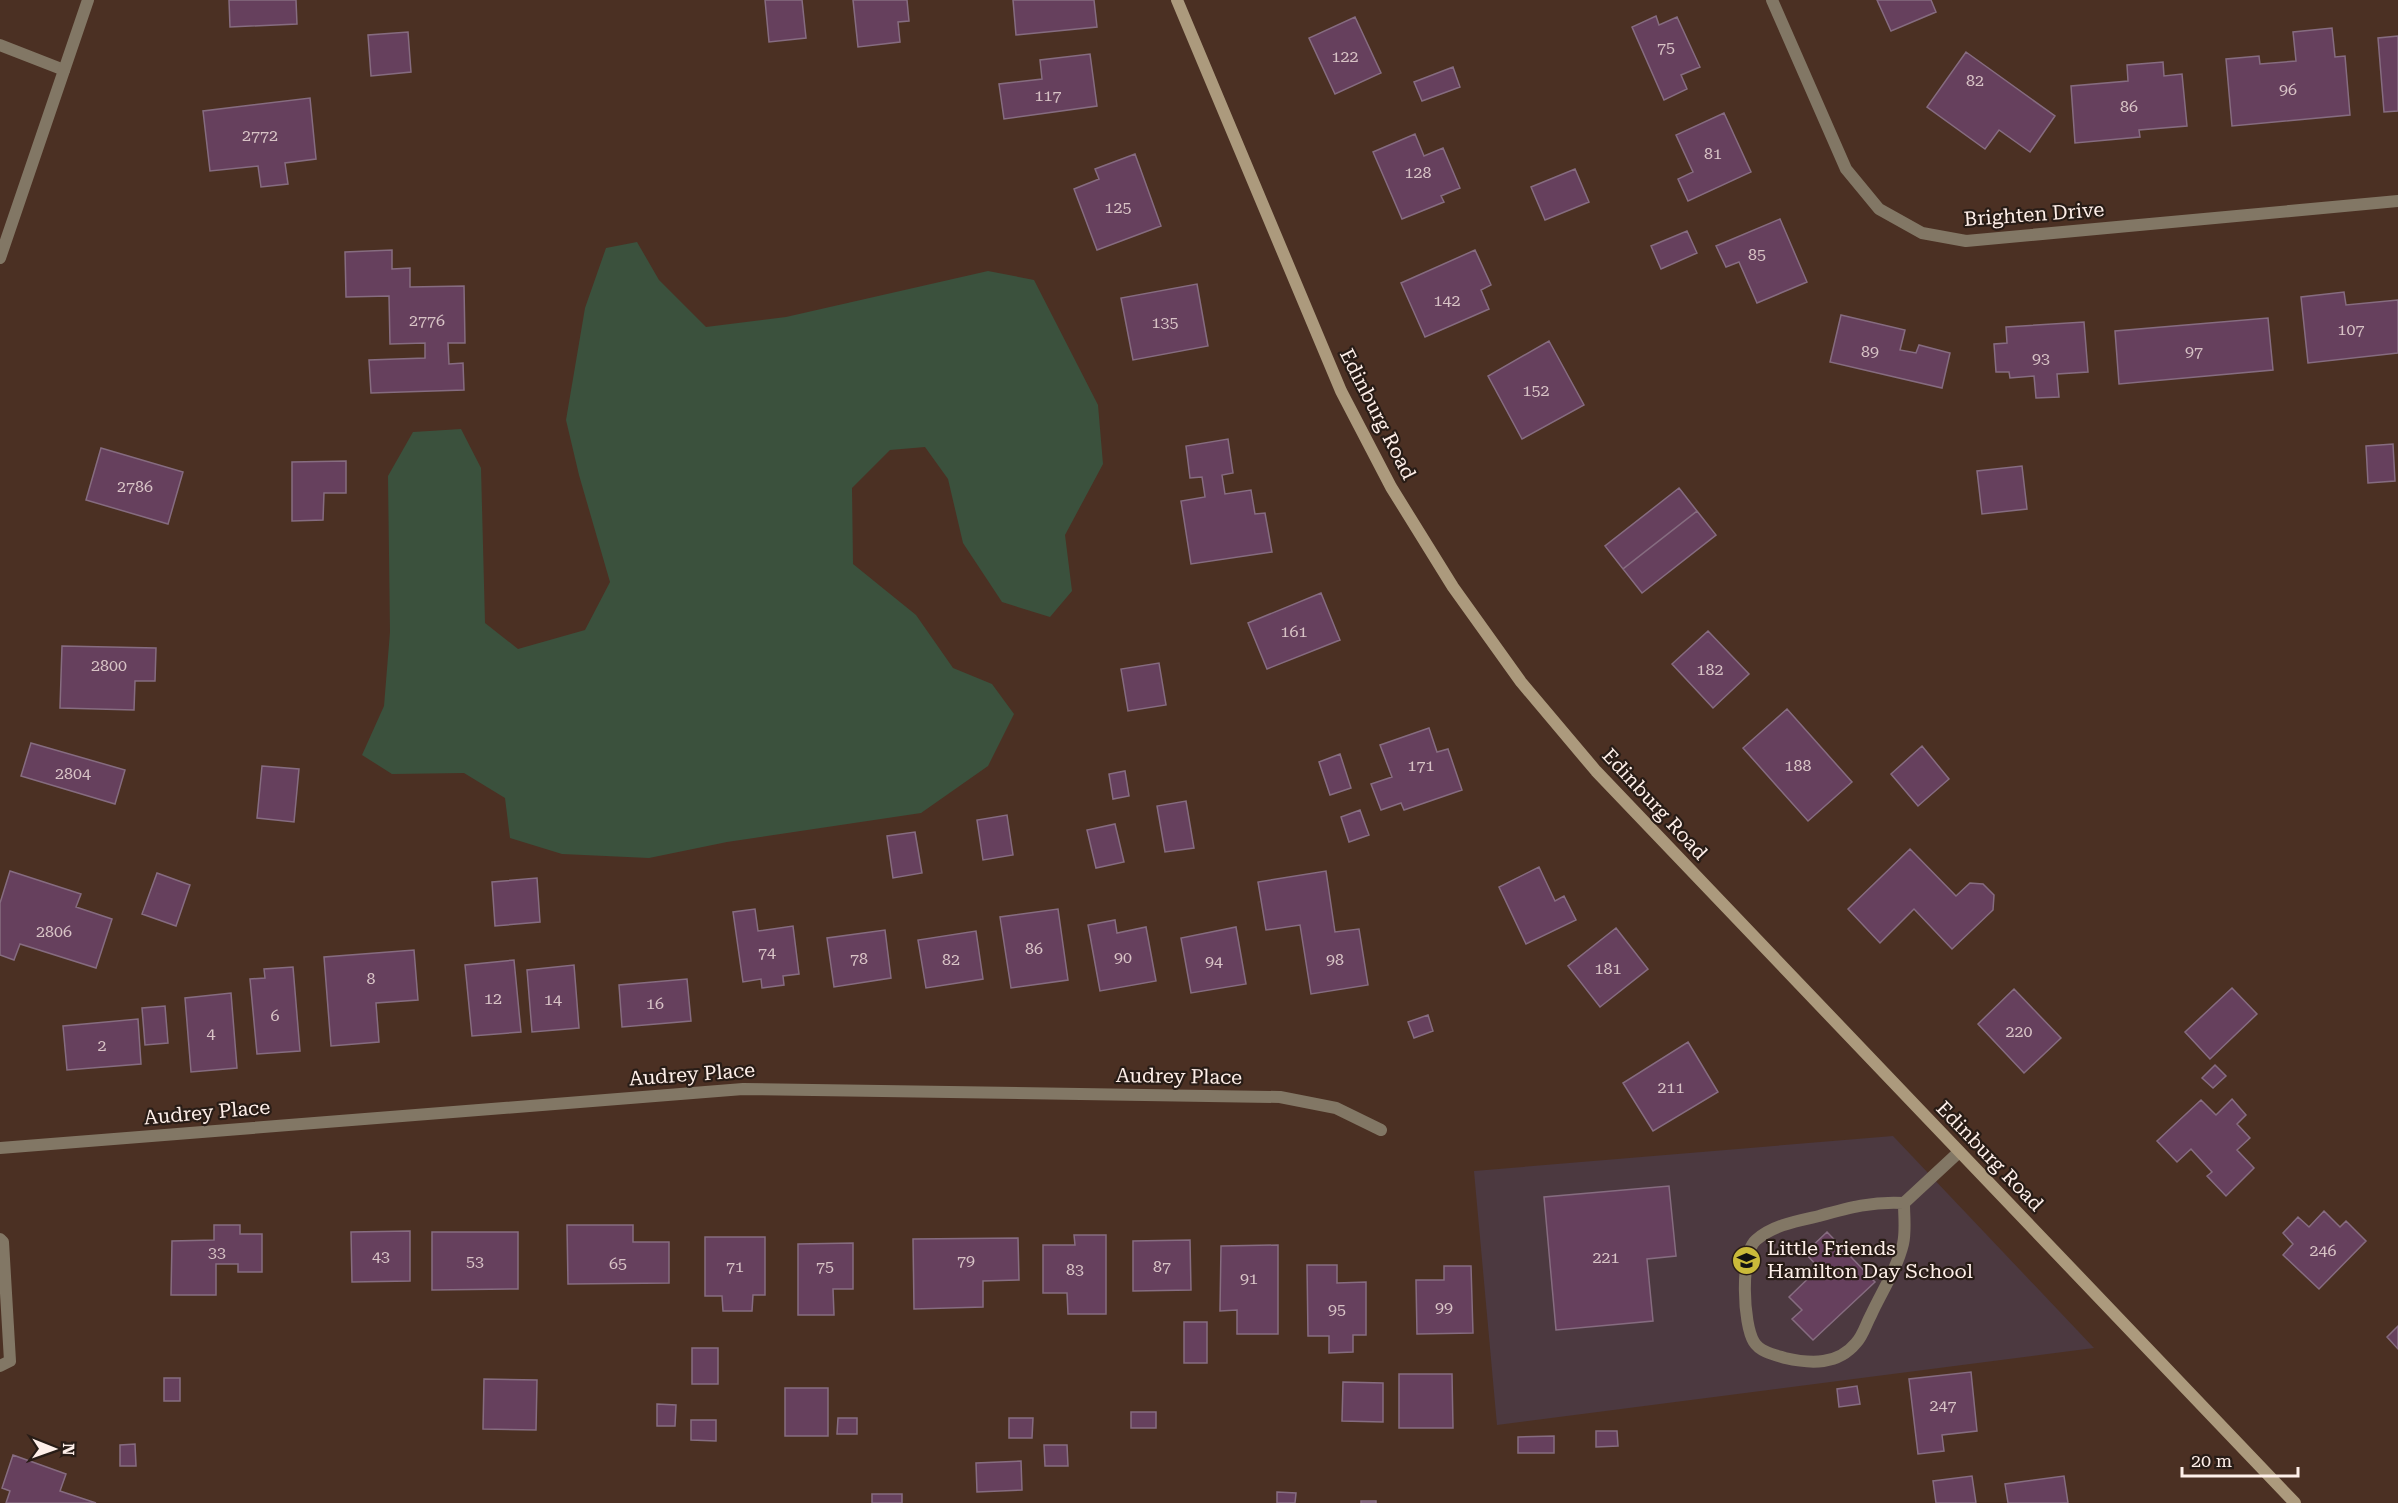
<svg xmlns="http://www.w3.org/2000/svg" width="2398" height="1503" font-family="'Roboto Serif',serif">
<rect width="100%" height="100%" fill="#4b3023"/>
<path fill="#4c3940" d="M1893,1136L2094,1348L1497,1425L1474,1171Z"/>
<path fill="#3b513d" d="M637,242L659,280L706,327L786,317L988,271L1034,280L1098,405L1103,464L1065,535L1072,591L1050,617L1002,602L963,543L948,479L925,447L890,450L852,488L853,564L916,615L953,668L992,684L1014,714L988,766L921,813L727,842L649,858L562,854L510,838L505,798L464,773L392,774L362,755L384,706L390,632L388,476L413,432L461,429L481,468L485,623L518,649L585,630L610,582L579,475L566,420L585,308L606,248Z"/>
<path fill="#66405d" stroke="#866c80" stroke-width="1.5" d="M229,0H296L297,24L230,27Z
M765,0H802L806,38L769,42Z
M853,0H907L909,21L898,22L900,42L858,47Z
M1013,0H1094L1097,27L1016,35Z
M1877,0H1931L1936,12L1891,31Z
M1656,16L1659,25L1677,17L1700,67L1681,75L1687,89L1664,100L1632,27Z
M1355,17L1381,73L1335,94L1309,38Z
M2332,28L2335,57L2345,56L2350,115L2232,126L2226,59L2259,56L2260,64L2296,61L2293,32Z
M408,32L411,72L371,76L368,35Z
M2398,36V111L2384,112L2378,38Z
M1966,52L2055,116L2030,152L1999,130L1985,149L1927,107Z
M1090,54L1097,106L1004,119L999,84L1042,79L1040,60Z
M2163,62L2164,76L2182,74L2187,126L2139,130L2140,137L2075,143L2071,86L2128,81L2127,65Z
M1453,67L1460,87L1422,101L1414,82Z
M310,98L316,159L285,163L288,184L261,187L258,166L210,171L203,111Z
M1724,113L1751,172L1688,201L1678,179L1693,172L1676,135Z
M1415,134L1424,156L1443,148L1460,188L1441,196L1444,202L1402,219L1373,152Z
M1135,154L1161,226L1097,250L1074,189L1099,179L1095,169Z
M1575,169L1589,202L1545,220L1531,187Z
M1780,219L1807,282L1757,303L1739,262L1726,267L1716,246Z
M1687,231L1697,253L1661,269L1651,246Z
M392,250V269L410,268V287L464,286L465,343H448L449,364L463,363L464,390L371,393L369,360L425,358V343L390,344L389,296L346,297L345,252Z
M1475,250L1491,285L1481,290L1489,309L1425,337L1401,283Z
M1197,284L1208,346L1133,360L1121,298Z
M2344,292L2346,305L2398,300V353L2308,363L2301,297Z
M1841,315L1905,330L1900,350L1916,353L1919,345L1950,353L1942,388L1830,362Z
M2268,318L2273,370L2119,384L2115,331Z
M2084,322L2088,372L2057,374L2059,397L2036,398L2034,376L2010,378L2009,372H1996L1994,344L2007,343L2006,327Z
M1549,341L1584,405L1522,439L1488,376Z
M1228,439L1233,473L1222,475L1225,494L1251,490L1255,514L1265,513L1272,552L1191,564L1181,501L1205,497L1202,477L1190,478L1186,446Z
M2393,444L2395,481L2368,483L2366,446Z
M101,448L183,472L168,524L86,500Z
M346,461V493H324L323,520L292,521V462Z
M2022,466L2027,509L1982,514L1977,471Z
M1679,488L1697,511L1623,569L1605,546Z
M1697,511L1716,535L1642,593L1623,569Z
M1321,593L1340,640L1267,669L1248,623Z
M1708,631L1749,674L1713,708L1672,664Z
M62,646L156,648L155,681H135L134,710L60,708Z
M1159,663L1166,705L1128,711L1121,669Z
M1787,709L1852,782L1808,821L1743,748Z
M1429,728L1437,752L1448,749L1462,790L1404,810L1401,803L1381,810L1371,784L1392,777L1380,745Z
M31,743L125,770L115,804L21,776Z
M1922,746L1949,779L1918,806L1891,774Z
M1340,754L1351,788L1330,795L1319,762Z
M262,766L299,769L294,822L257,818Z
M1125,771L1129,796L1113,799L1109,774Z
M1186,801L1194,848L1165,852L1157,806Z
M1360,810L1369,835L1349,842L1341,817Z
M1007,815L1013,855L983,860L977,820Z
M1115,824L1124,862L1096,868L1087,830Z
M915,832L922,873L893,878L887,836Z
M1910,849L1956,896L1970,883L1983,884L1994,895L1993,910L1952,949L1914,909L1880,943L1848,909Z
M1539,867L1555,901L1564,896L1576,920L1526,944L1499,887Z
M10,871L81,894L76,907L112,919L96,968L20,944L14,960L0,955V903Z
M1326,871L1335,932L1359,929L1368,985L1311,994L1300,925L1266,930L1258,882Z
M157,873L190,885L176,926L142,914Z
M537,878L540,922L495,926L492,882Z
M755,909L758,931L793,926L799,974L783,976L784,985L762,988L761,979L743,982L733,912Z
M1058,909L1068,980L1011,988L1000,917Z
M1115,920L1117,933L1146,927L1156,981L1100,991L1088,925Z
M1236,927L1246,984L1191,993L1181,938Z
M1616,928L1648,969L1600,1007L1568,966Z
M885,930L891,978L834,987L827,938Z
M976,931L983,979L926,988L918,940Z
M414,950L418,1000L376,1003L379,1042L331,1046L324,957Z
M514,960L521,1032L472,1036L465,965Z
M574,965L579,1028L532,1032L527,970Z
M293,967L300,1051L257,1054L250,979L265,978L264,969Z
M687,979L691,1021L622,1027L619,985Z
M2232,988L2257,1014L2210,1059L2185,1032Z
M2014,989L2061,1038L2024,1073L1978,1024Z
M231,993L237,1068L191,1072L185,998Z
M165,1006L168,1043L145,1045L142,1008Z
M1428,1015L1433,1031L1414,1038L1408,1022Z
M138,1019L141,1064L67,1070L63,1026Z
M1688,1042L1718,1092L1653,1131L1623,1083Z
M2215,1065L2226,1076L2213,1088L2202,1078Z
M2232,1099L2246,1115L2237,1124L2250,1138L2237,1150L2254,1168L2226,1196L2207,1176L2212,1172L2191,1149L2177,1162L2157,1141L2201,1100L2216,1115Z
M1669,1186L1676,1256L1647,1259L1653,1321L1556,1330L1544,1197Z
M2324,1211L2340,1227L2346,1221L2366,1241L2319,1289L2283,1255L2293,1244L2283,1233L2298,1217L2309,1227Z
M214,1225H240V1234H262V1272H238V1264H216V1295H171L172,1241L214,1240Z
M567,1225H633V1242H669V1283L568,1284Z
M410,1231V1281L352,1282L351,1232Z
M432,1232H518V1289L432,1290Z
M1827,1232L1875,1282L1813,1340L1792,1319L1802,1310L1789,1297L1819,1268L1805,1253Z
M1074,1235H1106V1314H1068L1067,1293H1043V1245H1075Z
M705,1237H765V1295H753L752,1311H723L722,1296H705Z
M1018,1238L1019,1280L983,1281V1307L914,1309L913,1239Z
M1190,1240L1191,1290L1133,1291V1241Z
M853,1243V1289H833L834,1315H798V1244Z
M1278,1245V1334H1237V1310L1220,1311L1221,1246Z
M1307,1265H1337V1283L1366,1282V1335H1353V1352L1329,1353V1336H1308Z
M1444,1266H1471L1473,1333L1417,1334L1416,1280H1444Z
M1184,1322H1207V1363H1184Z
M2398,1326V1349L2387,1337Z
M692,1348H718V1384H692Z
M1971,1372L1977,1431L1942,1435L1944,1451L1918,1454L1909,1379Z
M1399,1374H1452L1453,1428H1399Z
M164,1378H180V1401H164Z
M484,1379L537,1380L536,1430L483,1429Z
M1343,1382L1383,1383V1422L1342,1421Z
M1857,1386L1860,1404L1839,1407L1837,1389Z
M785,1388H828V1436H785Z
M657,1404L676,1405L675,1426H657Z
M1131,1412H1156V1428H1131Z
M838,1418H857V1434H837Z
M1009,1418H1033L1032,1438H1009Z
M691,1420H716V1441L691,1440Z
M1596,1431H1617L1618,1446L1596,1447Z
M1554,1436V1453H1518V1437Z
M135,1444L136,1466H120V1445Z
M1044,1445H1067L1068,1466H1045Z
M13,1455L66,1474L60,1491L96,1503H6L10,1491L2,1488Z
M1021,1461L1022,1490L977,1492L976,1463Z
M1972,1476L1976,1503H1936L1933,1481Z
M2064,1476L2068,1503H2008L2005,1484Z
M1277,1492L1296,1493L1295,1503H1277Z
M872,1494H902V1503H872Z
M1361,1501H1376V1503H1361Z"/>
<g fill="none" stroke-linecap="round" stroke-linejoin="round">
<path stroke="#827765" stroke-width="12" d="M1904,1203C1904,1217 1906,1231 1903,1244C1897,1269 1881,1293 1871,1315C1866,1324 1863,1336 1856,1343C1838,1365 1811,1364 1785,1358C1775,1355 1760,1352 1754,1342C1743,1325 1740,1254 1756,1240C1773,1225 1797,1221 1819,1216C1848,1208 1873,1201 1904,1203L1959,1152
M0,1239L3,1242L10,1361L0,1366"/>
<path stroke="#827765" stroke-width="12" d="M1772,0L1846,169L1879,209L1922,233L1966,241L2398,201
M0,45L64,70
M0,1148L743,1089L1280,1097L1336,1108L1381,1130"/>
<path stroke="#827765" stroke-width="12" d="M0,258L88,0"/>
<path stroke="#ac9a7d" stroke-width="12" d="M1177,0L1341,391L1391,487L1453,587L1521,682L1596,771L2295,1503"/>
</g>
<defs>
<symbol id="school-disc" viewBox="-11 -11 22 22"><circle r="9.5" fill="#caba3a" stroke="#281c16"/><path d="M0-5L7-2L0 1L-7-2ZM-4 1L0 2.5L4 1V4Q0 6-4 4Z" fill="#111"/></symbol>
</defs>
<g fill-rule="evenodd">
<use href="#school-disc" x="1730" y="1244" width="33" height="33"/>
</g>
<g text-anchor="middle" dominant-baseline="central" stroke-width="4.5" stroke-linejoin="round" paint-order="stroke">
<g font-size="16" fill="#d8c3c6">
<text x="1666" y="47">75</text>
<text x="1345" y="56">122</text>
<text x="1975" y="80">82</text>
<text x="2288" y="89">96</text>
<text x="1048" y="95">117</text>
<text x="2129" y="106">86</text>
<text x="260" y="135">2772</text>
<text x="1713" y="153">81</text>
<text x="1418" y="172">128</text>
<text x="1118" y="207">125</text>
<text x="1757" y="254">85</text>
<text x="1447" y="300">142</text>
<text x="427" y="320">2776</text>
<text x="1165" y="322">135</text>
<text x="2351" y="329">107</text>
<text x="1870" y="351">89</text>
<text x="2194" y="351">97</text>
<text x="2041" y="358">93</text>
<text x="1536" y="390">152</text>
<text x="135" y="486">2786</text>
<text x="1294" y="631">161</text>
<text x="109" y="665">2800</text>
<text x="1710" y="669">182</text>
<text x="1421" y="765">171</text>
<text x="1798" y="765">188</text>
<text x="73" y="773">2804</text>
<text x="54" y="931">2806</text>
<text x="1034" y="948">86</text>
<text x="767" y="952">74</text>
<text x="1123" y="957">90</text>
<text x="859" y="958">78</text>
<text x="951" y="959">82</text>
<text x="1335" y="959">98</text>
<text x="1214" y="961">94</text>
<text x="1608" y="968">181</text>
<text x="371" y="978">8</text>
<text x="493" y="998">12</text>
<text x="553" y="999">14</text>
<text x="655" y="1003">16</text>
<text x="275" y="1015">6</text>
<text x="2019" y="1031">220</text>
<text x="211" y="1033">4</text>
<text x="102" y="1045">2</text>
<text x="1671" y="1087">211</text>
<text x="2323" y="1250">246</text>
<text x="217" y="1252">33</text>
<text x="381" y="1256">43</text>
<text x="1606" y="1257">221</text>
<text x="966" y="1260">79</text>
<text x="475" y="1261">53</text>
<text x="618" y="1263">65</text>
<text x="735" y="1266">71</text>
<text x="825" y="1266">75</text>
<text x="1162" y="1266">87</text>
<text x="1075" y="1269">83</text>
<text x="1249" y="1278">91</text>
<text x="1444" y="1307">99</text>
<text x="1337" y="1309">95</text>
<text x="1943" y="1405">247</text>
</g>
<g font-size="20" fill="#feefe9" stroke="#281c16">
<text transform="translate(2034 214) rotate(-4)">Brighten Drive</text>
<text transform="translate(1378 414) rotate(63)">Edinburg Road</text>
<text transform="translate(1655 804) rotate(47)">Edinburg Road</text>
<text transform="translate(692 1074) rotate(-4)">Audrey Place</text>
<text transform="translate(1179 1076) rotate(1)">Audrey Place</text>
<text transform="translate(207 1112) rotate(-5)">Audrey Place</text>
<text transform="translate(1990 1156) rotate(46)">Edinburg Road</text>
</g>
<g font-size="20" fill="#feefe9" stroke="#281c16" text-anchor="start">
<text x="1767" y="1248">Little Friends<tspan x="1767" dy="23">Hamilton Day School</tspan></text>
</g>
</g>
<g transform="translate(54 1449) rotate(91)" stroke="#281c16" stroke-width="4.5" paint-order="stroke">
<path d="M0-4.5L10 22L0 15L-10 22Z" fill="#feefe9"/>
<text y="-9" font-size="16" font-weight="bold" text-anchor="middle" fill="#feefe9">N</text>
</g>
<path d="M2182 1467v9h116v-9" fill="none" stroke="#feefe9" stroke-width="3"/>
<text x="2191" y="1467" font-size="18" fill="#feefe9" stroke="#281c16" stroke-width="4.5" paint-order="stroke">20 m</text>
</svg>
